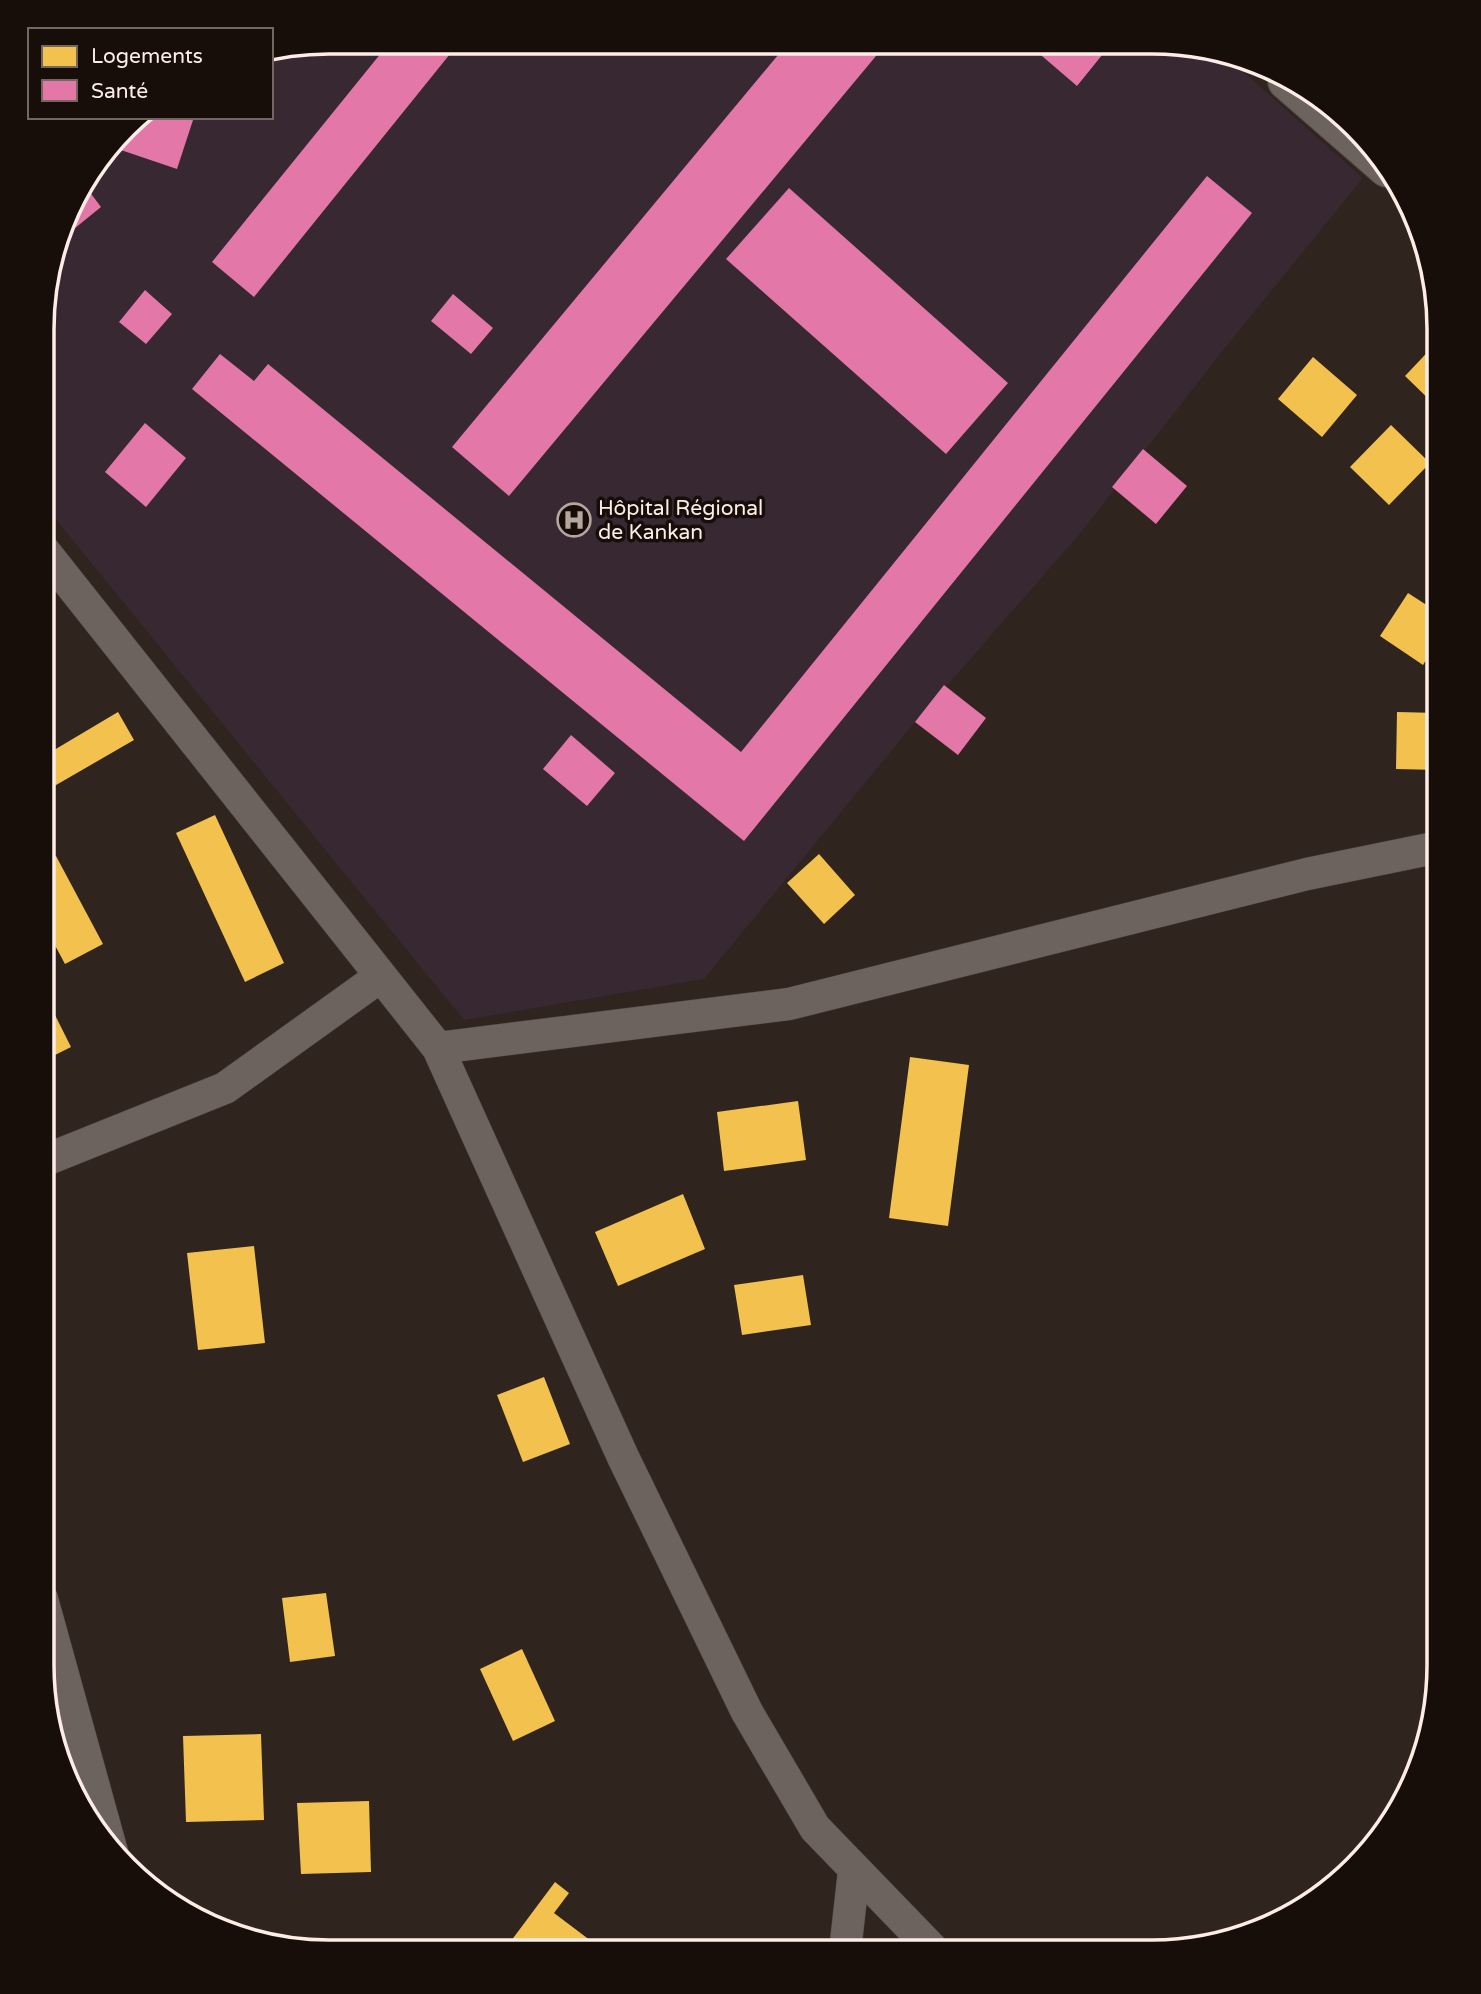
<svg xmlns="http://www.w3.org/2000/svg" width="1481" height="1994" font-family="'Varela Round',sans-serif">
<rect width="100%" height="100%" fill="#30241e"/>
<path fill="#372831" d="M329,42L1190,45L1229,59L1363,178L1224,349L1079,535L915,722L704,979L464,1020L44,505L45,291L80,186L136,117H271V52Z"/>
<path fill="#f2c14e" d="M1439,340V409L1405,376Z
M1313,357L1357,395L1322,437L1278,399Z
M1391,425L1430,463L1389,505L1350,467Z
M1408,593L1439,613V639L1423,665L1380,636Z
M118,712L134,740L44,792V756Z
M1397,712L1439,713V770L1396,769Z
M215,815L284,963L245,982L176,833Z
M819,854L855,895L824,924L787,883Z
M56,856L103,944L65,964L43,923V863Z
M43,991L71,1047L43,1061Z
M910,1057L969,1065L948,1226L889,1218Z
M798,1101L806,1160L724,1171L717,1112Z
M683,1194L705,1249L618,1286L595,1232Z
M254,1246L265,1343L198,1350L187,1253Z
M803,1275L811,1325L742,1335L734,1285Z
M544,1377L570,1444L523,1462L497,1395Z
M326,1593L335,1656L290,1662L282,1598Z
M522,1649L555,1721L513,1741L480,1669Z
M261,1734L264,1820L186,1822L183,1736Z
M369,1801L371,1872L301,1874L297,1803Z
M555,1882L569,1893L554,1913L603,1950L505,1949Z"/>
<path fill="#e377a8" d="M390,42H435L450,54L254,297L212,262Z
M788,43L886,44L509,496L452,447Z
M1028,44H1111L1077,86Z
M136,117H194L177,169L112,147Z
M1207,176L1252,213L744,841L192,389L220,354L254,381L268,364L741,752Z
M83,183L101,207L69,233L66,229Z
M789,188L1008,383L946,454L726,259Z
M145,290L172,314L146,344L119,322Z
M453,294L493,328L471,354L431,321Z
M145,423L186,458L146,507L105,472Z
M1143,449L1187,486L1156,524L1112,487Z
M944,685L986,718L958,755L915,722Z
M571,735L615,773L587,806L543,769Z"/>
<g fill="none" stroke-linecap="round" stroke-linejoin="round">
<defs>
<path id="minor" d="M44,551L438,1048L623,1457L747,1712L815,1828L934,1951
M438,1048L789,1004L1307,874L1439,847
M43,1161L225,1088L381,976
M42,1599L112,1852
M845,1951L854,1871"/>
<path id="tertiary" d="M1287,81L1387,168"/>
</defs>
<use href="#minor" stroke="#4d433e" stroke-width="33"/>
<use href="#tertiary" stroke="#4d433e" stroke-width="40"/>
<use href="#minor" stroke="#6c625e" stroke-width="32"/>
<use href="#tertiary" stroke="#6c625e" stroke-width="38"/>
</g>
<defs>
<symbol id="hospital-ring" viewBox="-11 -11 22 22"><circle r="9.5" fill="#170d09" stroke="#b5a7a0" stroke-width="1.5"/><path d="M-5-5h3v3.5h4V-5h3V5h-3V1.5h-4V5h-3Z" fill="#b5a7a0"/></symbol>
</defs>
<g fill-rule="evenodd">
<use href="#hospital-ring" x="555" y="501" width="38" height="38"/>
</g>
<g text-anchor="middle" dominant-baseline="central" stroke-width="7" stroke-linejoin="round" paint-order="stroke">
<g font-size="21" fill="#fdede6" stroke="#170d09" text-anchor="start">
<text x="598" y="508">Hôpital Régional<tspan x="598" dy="24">de Kankan</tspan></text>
</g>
</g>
<path d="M0 0H1481V1994H0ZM329 54H1152A275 275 0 0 1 1427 329V1665A275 275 0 0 1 1152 1940H329A275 275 0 0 1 54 1665V329A275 275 0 0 1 329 54Z" fill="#170d09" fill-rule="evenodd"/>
<path fill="none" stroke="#fdede6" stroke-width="3.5" d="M329 54H1152A275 275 0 0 1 1427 329V1665A275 275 0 0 1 1152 1940H329A275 275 0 0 1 54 1665V329A275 275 0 0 1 329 54Z"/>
<rect x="28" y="28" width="245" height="91" fill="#170d09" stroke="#736761" stroke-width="2"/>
<rect x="42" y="46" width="35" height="21" fill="#f2c14e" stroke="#736761" stroke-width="2"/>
<text x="91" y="63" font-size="21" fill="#fdede6">Logements</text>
<rect x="42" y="80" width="35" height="21" fill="#e377a8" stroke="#736761" stroke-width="2"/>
<text x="91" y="98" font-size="21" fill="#fdede6">Santé</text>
</svg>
